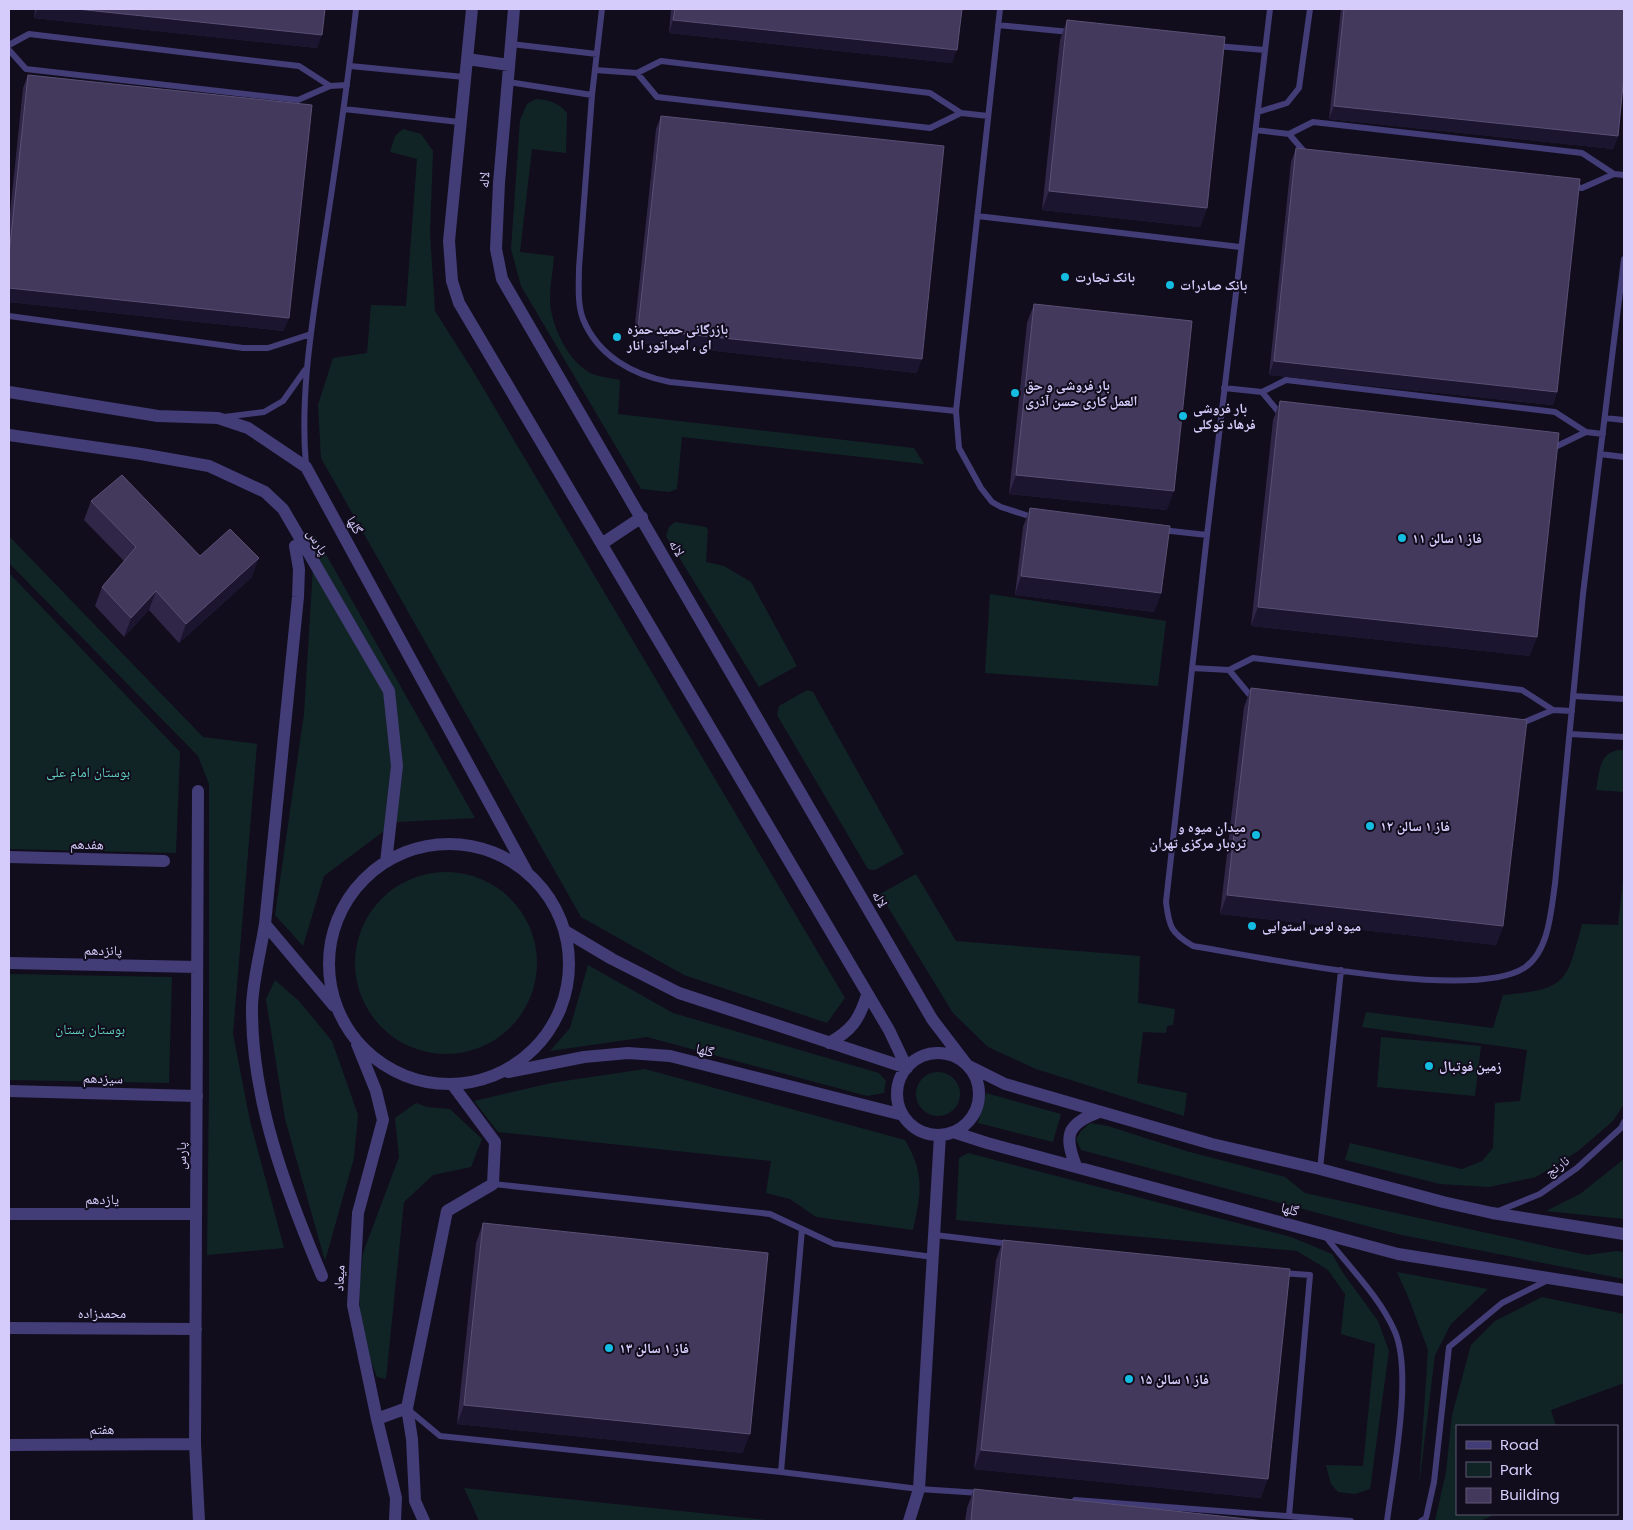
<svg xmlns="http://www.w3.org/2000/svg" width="1633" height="1530" font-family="Poppins,'Noto Naskh Arabic',sans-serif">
<rect width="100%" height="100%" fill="#110d1c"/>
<path fill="#112425" d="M536,99C549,100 558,102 567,113L566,153L532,149L520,252L554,256C553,273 548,294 551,311C556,334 569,361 590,373C599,377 611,378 620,380L618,414L914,448L924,464L682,437L677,489L669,492L641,489L521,286L511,249L520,120L527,104Z
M403,129L421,134L433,151L430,233L435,311L473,371L845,998L827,1023L684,975L581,917L321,458L318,405L333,358L367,353L371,305L406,306L417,159L390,152L395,136Z
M675,522L706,527L708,530L706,562L724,566L751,582L797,666L759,687L666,536L669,527Z
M315,535L475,818L396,822L324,876L303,946L275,915L304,714Z
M9,536L203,737L257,744L233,1034L250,1121L284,1248L207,1255L209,1090V784L198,756L9,563Z
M9,573L180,752L176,853L9,849Z
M990,594L1166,621L1158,686L985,673Z
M807,690L813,692L904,854L875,870L868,869L777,715L779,706Z
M1624,750V792L1596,790C1600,770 1599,749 1624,750Z
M1624,870V1104L1613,1121L1578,1151L1536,1177L1489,1187L1440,1184L1345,1160L1350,1143L1462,1169L1482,1161L1493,1148L1495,1103L1520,1101L1527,1050L1362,1027L1366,1012L1493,1028L1503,995C1568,989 1566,983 1582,924L1618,925Z
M355 963a91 91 0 1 1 182 0a91 91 0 1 1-182 0Z
M916,874L956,941L1140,956L1138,1003L1175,1009L1173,1025L1167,1026L1166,1033L1143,1032L1137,1083L1187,1093L1184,1116L1036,1069L988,1047L953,1013L880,894Z
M588,965L673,1013L879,1073L886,1081L884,1093L867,1096L647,1037L550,1051L570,1028Z
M9,974L172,977L169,1083L9,1080Z
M275,980L299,1001L332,1041L358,1115L354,1158L325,1261L285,1119L266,999Z
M1381,1037L1481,1046L1475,1096L1377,1087Z
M645,1069L905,1140C925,1174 921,1193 913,1230L816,1217L790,1199L766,1193L771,1161L498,1132L474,1101L551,1083Z
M916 1094a22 22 0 1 1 44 0a22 22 0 1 1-44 0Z
M986,1093L1061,1114L1053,1142L978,1123Z
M416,1103L427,1107L450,1109L482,1139L471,1167L433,1175L404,1202L386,1379L377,1377L361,1335L359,1290L363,1253L399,1157L395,1118Z
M1090,1123L1108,1126L1186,1151L1285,1177L1305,1193L1587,1255L1616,1251L1624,1252V1279L1397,1234L1081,1150L1076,1139L1081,1131Z
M968,1153L1291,1237L1332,1254L1343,1273L1378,1321L1389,1351L1370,1489L1355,1494L1338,1492L1331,1484L1326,1465L1363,1466L1375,1344L1341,1334L1345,1294L1328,1270L1297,1251L956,1220L959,1158Z
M1624,1159V1219L1546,1211L1580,1194Z
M1397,1272L1488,1289L1451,1324L1435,1355L1419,1486L1428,1350L1409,1299Z
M1542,1297L1624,1314V1383L1551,1410L1556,1426H1457V1514H1496L1480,1521H1435L1446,1472L1452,1415L1471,1345L1495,1321Z
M464,1488L775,1521H479Z"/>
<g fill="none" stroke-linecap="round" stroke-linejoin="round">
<path stroke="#423c77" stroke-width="6" d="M602,9L592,95L579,268C579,285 577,303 583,319C598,356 633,375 670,382L956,411
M1000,9L956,411L959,448L981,488L992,502L1001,507L1035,518
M998,25L1070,32
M511,44L597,54
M9,45L29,34L299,66L330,86L298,100L26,69L9,50
M1216,46L1265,50
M350,66L464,77
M595,70L637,73L661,61L930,93L961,113L930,128L657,97L637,73
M508,82L592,95
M330,86L347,85
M344,109L459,122
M1258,112L1287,103L1299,88L1310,9
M961,113L988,116
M1256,130L1289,134L1313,122L1582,153L1614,174L1582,188L1573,187
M1289,134L1308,156
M1614,174L1624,175
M977,216L1240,247
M9,316L243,348H268L311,334
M1224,388L1262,392L1286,380L1555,412L1586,432L1555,447L1551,446
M1262,392L1282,416
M224,417L264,412L283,401L305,370
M1605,418L1624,420
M1586,432L1603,434
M1600,454L1624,457
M306,466C300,397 311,330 321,262C334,177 347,93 356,9
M1162,530L1207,535L1166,902C1169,927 1171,933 1193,946C1260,957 1471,1002 1524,968C1549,952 1551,911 1555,884L1583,594L1624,259
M1207,535L1270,9
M1192,668L1229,670L1253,658L1522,690L1553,710L1520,724
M1229,670L1249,694L1257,695
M1573,696L1624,699
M1553,710L1572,711
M1570,734L1624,737
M1320,1169L1341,970
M493,1184L770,1214L834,1244L933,1257
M1496,1212L1540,1194L1577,1168L1621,1128L1624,1122
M935,1235L1010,1244
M1326,1237C1349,1267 1380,1297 1395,1332C1413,1374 1393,1474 1387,1521
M1281,1273L1310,1275L1289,1516
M410,1411L440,1436L781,1472L919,1489L980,1493
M781,1472L802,1229
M1075,1500L1351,1521
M1421,1521L1426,1518L1434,1482L1449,1347L1502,1303L1548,1280"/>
<path stroke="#423c77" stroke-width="12" d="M198,791L195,1444L199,1521
M9,857L164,861
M9,963L197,967
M9,1214H196
M9,1328L196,1329
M9,1445L195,1444
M909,1521L919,1489L940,1135"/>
<path stroke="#423c77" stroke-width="12" d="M472,9L449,241L452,281L459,303L889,1030L907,1068
M514,9L499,183L496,249L502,279L932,1019L967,1065L1005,1084L1212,1144L1320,1169L1443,1202L1492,1213L1624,1234
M467,59L509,65
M9,392L158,416L218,418L248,428L306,467L527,872
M9,435L141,454L209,466L265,492L283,509L389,691L397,766L386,862
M603,543L642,517
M295,546L299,569L298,597L265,924L334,1006
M329 964a120 120 0 1 1 240 0a120 120 0 1 1-240 0Z
M265,924C261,950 253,979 252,1006C251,1099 286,1191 322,1276
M565,931L612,959L679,993L907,1068
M829,1043C852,1030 859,1020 867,995
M357,1044L376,1091L383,1120L358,1213L353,1305L377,1419L396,1498L395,1521
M897 1094a41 41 0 1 1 82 0a41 41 0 1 1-82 0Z
M508,1072L584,1057L628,1053L670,1056L903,1115
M9,1091L197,1096
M953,1132L987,1143L1398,1254L1624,1290
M1076,1166C1064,1136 1066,1124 1099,1112
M377,1419L407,1408
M424,1521L415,1501L412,1439L407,1408L447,1211L493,1184L495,1142L452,1084"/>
</g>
<path fill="#302748" d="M35,9H325L317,48L34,18Z
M671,9H962L952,63L669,33Z
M1341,9H1624L1618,136L1613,149L1329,119Z
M1067,20L1207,208L1200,227L1042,210L1060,40Z
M28,75L284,331L9,302V223L23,88Z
M661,116L917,373L633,342L656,129Z
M1296,148L1557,392L1553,405L1269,375L1291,162Z
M1034,304L1167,510L1009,494L1027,323Z
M1280,401L1530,656L1251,626L1273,420Z
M91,501L200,556L252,577L179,643L149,610L124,637L95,606L102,587L124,561L84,520Z
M1030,508L1161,593L1154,612L1015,595L1023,527Z
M1251,688L1503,926L1496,945L1220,914L1244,707Z
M483,1223L743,1453L457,1424L476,1243Z
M1003,1240L1261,1498L974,1469L996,1260Z
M974,1489L1265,1521H965L967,1508Z"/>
<path fill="#1c152f" d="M37,9H77L322,35L317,48L34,18Z
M673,20L957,50L952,63L669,33Z
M1334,106L1618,136L1613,149L1329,119Z
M1049,191L1207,208L1200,227L1042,210Z
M9,288L289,318L284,331L9,302Z
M638,329L922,359L917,373L633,342Z
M1274,361L1557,392L1553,405L1269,375Z
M1016,475L1174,491L1167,510L1009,494Z
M259,558L252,577L179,643L186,624Z
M1021,576L1161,593L1154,612L1015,595Z
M156,591L149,610L124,637L131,618Z
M1258,607L1537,637L1530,656L1251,626Z
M1227,895L1503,926L1496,945L1220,914Z
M464,1405L750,1434L743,1453L457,1424Z
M981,1450L1268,1479L1261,1498L974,1469Z"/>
<path fill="#42395c" stroke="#595075" d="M77,9H325L322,35Z
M675,9H962L957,50L673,20Z
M1344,9H1624V75L1618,136L1334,106Z
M1067,20L1225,37L1207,208L1049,191Z
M28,75L312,105L289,318L9,288V255Z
M661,116L944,146L922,359L638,329Z
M1296,148L1580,179L1557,392L1274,361Z
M1034,304L1192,321L1174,491L1016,475Z
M1280,401L1559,433L1537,637L1258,607Z
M122,475L200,556L230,529L259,558L186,624L156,591L131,618L102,587L136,547L91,501Z
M1030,508L1170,526L1161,593L1021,576Z
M1251,688L1527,720L1503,926L1227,895Z
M483,1223L768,1253L750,1434L464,1405Z
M1003,1240L1290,1269L1268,1479L981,1450Z
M974,1489L1265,1521H971Z"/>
<g fill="#13bce0" stroke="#110d1c" stroke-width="2">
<circle cx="1065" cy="277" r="5"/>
<circle cx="1170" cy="285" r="5"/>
<circle cx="617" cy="337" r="5"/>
<circle cx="1015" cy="393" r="5"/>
<circle cx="1183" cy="416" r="5"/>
<circle cx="1402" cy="538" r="5"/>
<circle cx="1370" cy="826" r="5"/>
<circle cx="1256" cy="835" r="5"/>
<circle cx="1252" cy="926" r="5"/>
<circle cx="1429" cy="1066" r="5"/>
<circle cx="609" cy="1348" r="5"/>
<circle cx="1129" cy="1379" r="5"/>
</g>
<g text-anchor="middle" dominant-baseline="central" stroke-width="4" stroke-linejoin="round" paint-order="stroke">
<g font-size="14" fill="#d5ccfb" stroke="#110d1c">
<text transform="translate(484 180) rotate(-86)">لاله</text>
<text transform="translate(355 525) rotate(61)">گلها</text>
<text transform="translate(318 542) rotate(59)">پارس</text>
<text transform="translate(677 548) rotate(60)">لاله</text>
<text transform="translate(87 844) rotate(1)">هفدهم</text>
<text transform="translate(880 899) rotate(60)">لاله</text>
<text transform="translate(103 950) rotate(1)">پانزدهم</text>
<text transform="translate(705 1050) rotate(14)">گلها</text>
<text transform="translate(103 1078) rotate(1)">سیزدهم</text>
<text transform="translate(181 1156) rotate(-90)">پارس</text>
<text transform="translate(1557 1166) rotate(-35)">نارنج</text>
<text x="102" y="1199">یازدهم</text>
<text transform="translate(1290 1209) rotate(15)">گلها</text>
<text transform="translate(339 1278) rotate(-87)">میعاد</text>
<text x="102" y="1313">محمدزاده</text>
<text x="102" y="1429">هفتم</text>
</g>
<g font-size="14" font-weight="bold" fill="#d5ccfb" stroke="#110d1c" text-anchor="start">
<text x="1075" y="277">بانک تجارت</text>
<text x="1180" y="285">بانک صادرات</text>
<text x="627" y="329">بازرگانی حمید حمزه<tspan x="627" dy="16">ای ، امپراتور انار</tspan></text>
<text x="1025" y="385">بار فروشی و حق<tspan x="1025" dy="16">العمل کاری حسن آذری</tspan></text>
<text x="1193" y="408">بار فروشی<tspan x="1193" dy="16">فرهاد توکلی</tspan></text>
<text x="1412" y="538">فاز ۱ سالن ۱۱</text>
<text x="1380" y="826">فاز ۱ سالن ۱۲</text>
<text x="1246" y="827" text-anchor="end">میدان میوه و<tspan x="1246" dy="16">تره‌بار مرکزی تهران</tspan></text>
<text x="1262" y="926">میوه لوس استوایی</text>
<text x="1439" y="1066">زمین فوتبال</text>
<text x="619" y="1348">فاز ۱ سالن ۱۳</text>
<text x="1139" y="1379">فاز ۱ سالن ۱۵</text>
</g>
<g font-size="14" fill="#5fd3bf" stroke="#110d1c">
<text x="88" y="772">بوستان امام علی</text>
<text x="90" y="1029">بوستان بستان</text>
</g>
</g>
<rect width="1633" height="1530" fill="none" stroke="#d5ccfb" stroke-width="20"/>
<rect x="1456" y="1425" width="162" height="90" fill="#110d1c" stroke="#5f5975"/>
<rect x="1466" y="1441" width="25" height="8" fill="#423c77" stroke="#5f5975"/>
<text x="1500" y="1450" font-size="15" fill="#d5ccfb">Road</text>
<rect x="1466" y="1462" width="25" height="15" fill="#112425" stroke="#5f5975"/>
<text x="1500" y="1475" font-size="15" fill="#d5ccfb">Park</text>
<rect x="1466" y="1488" width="25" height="15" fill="#42395c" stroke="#5f5975"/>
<text x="1500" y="1500" font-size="15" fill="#d5ccfb">Building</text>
</svg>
